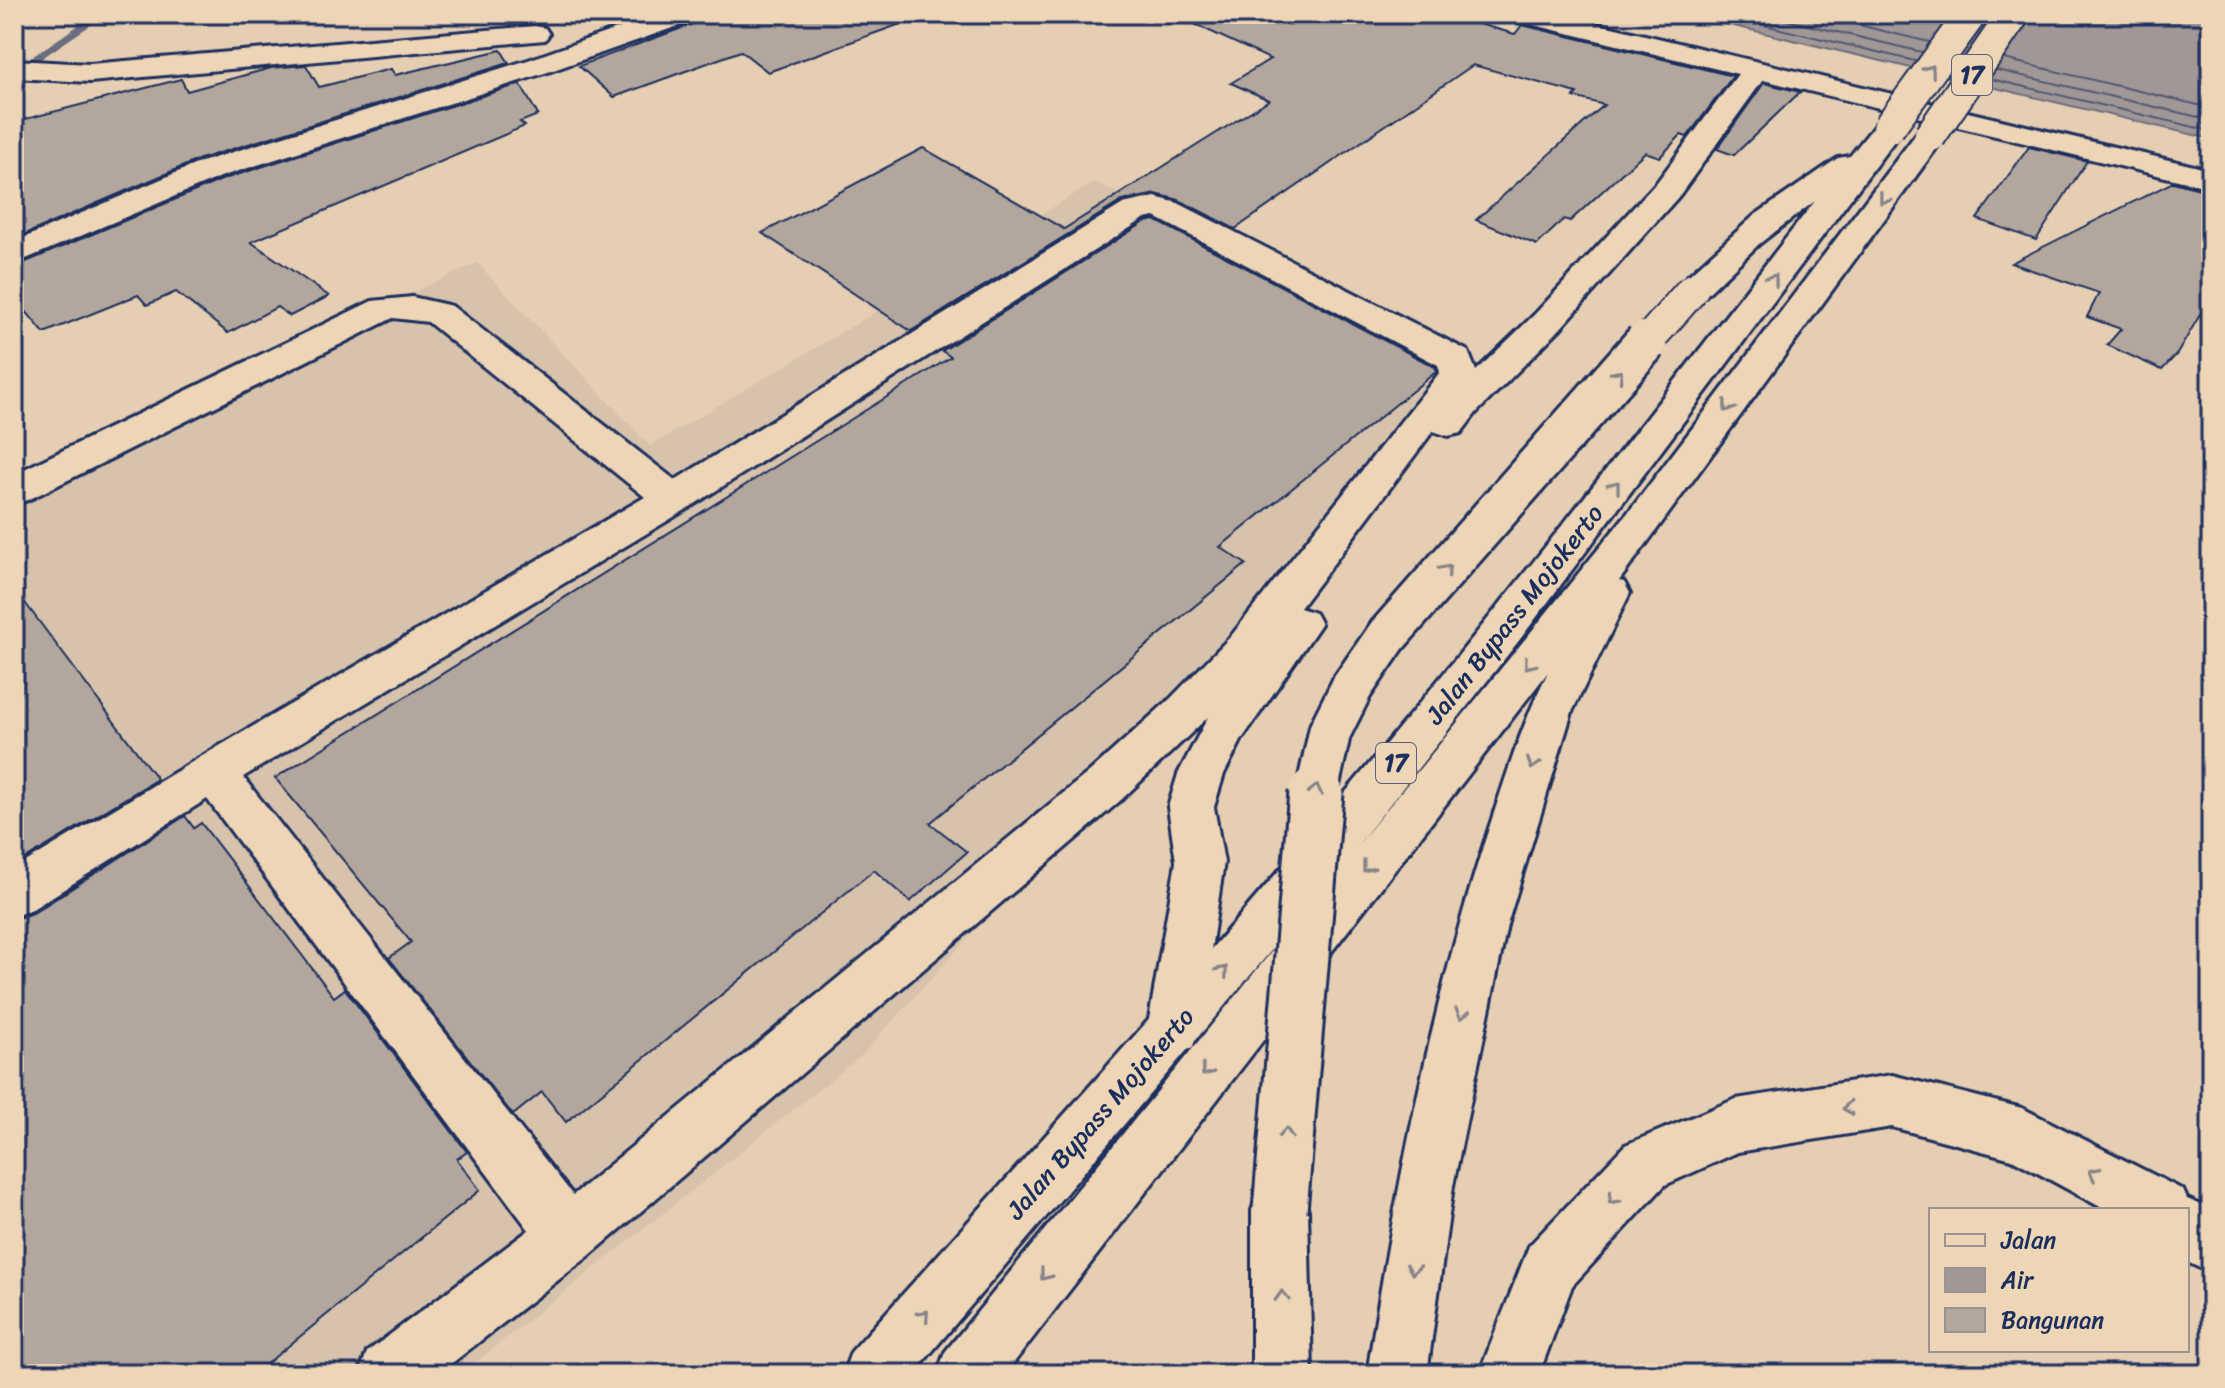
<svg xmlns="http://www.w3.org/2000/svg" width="2225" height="1388" font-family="Sriracha,sans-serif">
<rect width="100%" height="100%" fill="#e6ceb2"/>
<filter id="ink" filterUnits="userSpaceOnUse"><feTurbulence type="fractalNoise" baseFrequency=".0125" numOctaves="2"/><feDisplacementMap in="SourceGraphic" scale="16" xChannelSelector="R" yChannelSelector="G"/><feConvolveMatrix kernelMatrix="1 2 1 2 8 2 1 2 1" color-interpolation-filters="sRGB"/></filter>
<g filter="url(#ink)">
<path fill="#d7c2ac" d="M1095,182L1453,366L1219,660L861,1056L461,1374H14V474L477,263L650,446Z"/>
<path fill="#a09796" stroke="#6b6d80" stroke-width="2" d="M1683,14H2211V139Z"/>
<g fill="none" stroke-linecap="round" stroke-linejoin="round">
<path stroke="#505974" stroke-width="2" d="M1717,14L1915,61
M1761,14L1922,52
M1813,14L1929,42
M2004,59L2211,108
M1997,70L2211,120
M1991,79L2211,131"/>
<path fill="#6b6d80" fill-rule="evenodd" d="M95,14H107L14,77V69Z
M149,14L327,16L360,14L327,22L154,17Z"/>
</g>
<path fill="#b3a79d" stroke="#1b2f5e" stroke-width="2" d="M702,14H913L914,19L768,72L741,51L614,97L579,66L696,23Z
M1173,14H1443L1515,34L1522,25L1733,76L1687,137L1681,135L1660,157L1645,152L1570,221L1564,219L1537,245L1476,220L1604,105L1574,97L1577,93L1473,65L1235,229L1179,200L1156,194L1122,201L911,331L762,233L923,148L1064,229L1269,100L1231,83L1270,59Z
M501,50L509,63L200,159L14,239V122L181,79L187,91L271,68L306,65L319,87L391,69L395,75Z
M1764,83L1800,92L1734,155L1717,149Z
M520,84L538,115L520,122L525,126L251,242L329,296L290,316L277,307L228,333L176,292L147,305L138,295L44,333L14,297V267L224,179Z
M2029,147L2087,161L2036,240L1977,219Z
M2173,182L2211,192V296L2177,354L2162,370L2107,345L2121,329L2087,317L2099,293L2011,263Z
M1155,220L1435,367L1437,371L1220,547L1246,564L930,823L967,852L910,902L874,870L566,1122L542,1092L513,1115L389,958L411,942L275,778L951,357L942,351L1145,222Z
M14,588L157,779L14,866Z
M185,816L194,828L201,823L334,997L345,989L467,1152L457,1159L480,1190L254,1374H14V919L33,913Z"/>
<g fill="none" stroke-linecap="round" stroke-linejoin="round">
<defs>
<path id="minor" d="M659,14H699L695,20L548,72L223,176L14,264V242L201,162L528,60Z
M1509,14H1557L2211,170V188L1763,80L1679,196L1559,330L1476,413L1461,433L1448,436L1433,431L1300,608L1315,613L1321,624L1242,739L1224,774L1214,807L1224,862L1199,1031L1192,1048L1173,1056L1154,1048L1147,1031L1176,862L1168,807L1178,774L1208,717L1121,800L589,1256L438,1374H359L367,1352L529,1230L207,799L31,910L14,916V869L197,759L645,497L428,322L393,318L28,500L14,504V474L372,301L412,297L452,306L675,480L1123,204L1155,197L1178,203L1468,351L1476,371L1535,314L1657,182L1738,74L1513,20ZM1155,217L1438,365L1440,372L1231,636L1171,698L1089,772L573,1195L243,777L687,509L1144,219Z
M535,26L545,28L549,34L545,40L90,82L14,78V60L90,64Z"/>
<path id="highway" d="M1889,118L1900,121L1904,127L1900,133L1521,638L1356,847L1634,505L1919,130L1930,127L1941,130L1945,136L1941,142L1619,581L1624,582L1630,593L1572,712L1507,925L1453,1186L1427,1374H1367C1396,1190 1430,1008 1488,831C1506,777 1522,723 1548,672L1005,1374H937L945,1352L1303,913L913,1374H843L851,1352C1024,1159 1199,968 1365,769C1520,584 1666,392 1815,201L1759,244L1704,297L1692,300L1680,297L1675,290L1680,283L1755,215L1838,158L1850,156L1878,121Z
M1892,1075L2022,1108L2183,1190L2187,1199L2211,1209V1273L2187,1262V1210H2106L2012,1159L1892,1127L1738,1152L1665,1185L1572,1286L1539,1374H1479L1529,1246L1625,1145L1736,1099Z
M1280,1182L1300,1190L1308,1210L1312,1374H1252V1210L1260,1190Z"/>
</defs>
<use href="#minor" stroke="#1b2f5e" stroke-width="6"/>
<use href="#highway" stroke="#1b2f5e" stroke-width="6"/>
<use href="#minor" fill="#eed5b6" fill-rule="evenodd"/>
<use href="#highway" fill="#eed5b6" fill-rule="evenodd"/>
<defs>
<path id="highway-bridge-far2" d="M1889,127L1971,14
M1930,136L2014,14
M1645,344L1692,290"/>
<path id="highway-bridge-far1" d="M1316,795L1330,731L1352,687L1387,636L1646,342"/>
<path id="highway-bridge" d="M1280,1210L1316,793"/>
</defs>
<use href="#highway-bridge-far2" stroke="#1b2f5e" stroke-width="35" stroke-linecap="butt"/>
<use href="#highway-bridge-far1" stroke="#1b2f5e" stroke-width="47" stroke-linecap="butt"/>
<use href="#highway-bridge" stroke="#1b2f5e" stroke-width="59" stroke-linecap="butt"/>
<use href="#highway-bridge-far2" stroke="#eed5b6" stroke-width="31"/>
<use href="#highway-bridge-far1" stroke="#eed5b6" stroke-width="41"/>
<use href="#highway-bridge" stroke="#eed5b6" stroke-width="53"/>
</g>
<defs><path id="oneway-chevron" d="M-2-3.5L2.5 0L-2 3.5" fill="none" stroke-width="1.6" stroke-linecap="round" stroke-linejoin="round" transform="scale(2)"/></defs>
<g stroke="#84828a">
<use href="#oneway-chevron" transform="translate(1930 70) rotate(-54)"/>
<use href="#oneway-chevron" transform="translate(1884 199) rotate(127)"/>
<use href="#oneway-chevron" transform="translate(1773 279) rotate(-53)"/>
<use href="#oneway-chevron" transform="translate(1618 375) rotate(-48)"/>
<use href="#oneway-chevron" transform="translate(1728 407) rotate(127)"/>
<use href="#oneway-chevron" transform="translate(1615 486) rotate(-52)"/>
<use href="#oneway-chevron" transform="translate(1446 570) rotate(-48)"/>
<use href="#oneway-chevron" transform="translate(1529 664) rotate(129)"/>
<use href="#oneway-chevron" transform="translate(1533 764) rotate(108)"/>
<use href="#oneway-chevron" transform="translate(1316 790) rotate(-77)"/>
<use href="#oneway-chevron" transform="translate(1367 867) rotate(128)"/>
<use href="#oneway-chevron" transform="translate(1223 971) rotate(-50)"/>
<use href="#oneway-chevron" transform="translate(1462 1014) rotate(102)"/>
<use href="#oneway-chevron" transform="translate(1206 1071) rotate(128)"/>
<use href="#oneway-chevron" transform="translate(1848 1108) rotate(171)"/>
<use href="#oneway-chevron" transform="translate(1286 1133) rotate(-85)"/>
<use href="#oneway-chevron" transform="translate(2094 1173) rotate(-152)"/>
<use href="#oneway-chevron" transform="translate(1613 1199) rotate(133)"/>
<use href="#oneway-chevron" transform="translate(1413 1269) rotate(98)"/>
<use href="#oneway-chevron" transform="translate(1045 1275) rotate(128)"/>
<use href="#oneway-chevron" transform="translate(1282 1296) rotate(-92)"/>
<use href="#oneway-chevron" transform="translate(924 1315) rotate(-49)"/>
</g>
</g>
<g text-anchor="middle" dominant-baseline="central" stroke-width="7" stroke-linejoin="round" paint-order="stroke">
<g fill="#eed5b6" stroke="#5a6178" stroke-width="2">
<rect x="1952" y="55" width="40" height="40" rx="6"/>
<rect x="1376" y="743" width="40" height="40" rx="6"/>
</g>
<g font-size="24" font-weight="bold" fill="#1b2f5e">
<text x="1972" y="75">17</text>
<text x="1396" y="763">17</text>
</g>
<g font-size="26" fill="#1b2f5e" stroke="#eed5b6">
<text transform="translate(1514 614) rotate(-52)">Jalan Bypass Mojokerto</text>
<text transform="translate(1100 1113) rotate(-49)">Jalan Bypass Mojokerto</text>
</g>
</g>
<rect width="2225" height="1388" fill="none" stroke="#eed5b6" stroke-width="48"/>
<rect x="24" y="24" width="2177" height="1340" fill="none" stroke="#1b2f5e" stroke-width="3" filter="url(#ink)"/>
<rect x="1929" y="1208" width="260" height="144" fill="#eed5b6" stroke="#9a9393" stroke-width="2"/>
<rect x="1945" y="1234" width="40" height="12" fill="#eed5b6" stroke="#9a9393" stroke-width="2"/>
<text x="2001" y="1248" font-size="24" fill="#1b2f5e">Jalan</text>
<rect x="1945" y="1268" width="40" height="24" fill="#a09796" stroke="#9a9393" stroke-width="2"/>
<text x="2001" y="1288" font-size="24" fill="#1b2f5e">Air</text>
<rect x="1945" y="1308" width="40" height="24" fill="#b3a79d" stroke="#9a9393" stroke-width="2"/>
<text x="2001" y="1328" font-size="24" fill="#1b2f5e">Bangunan</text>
</svg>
